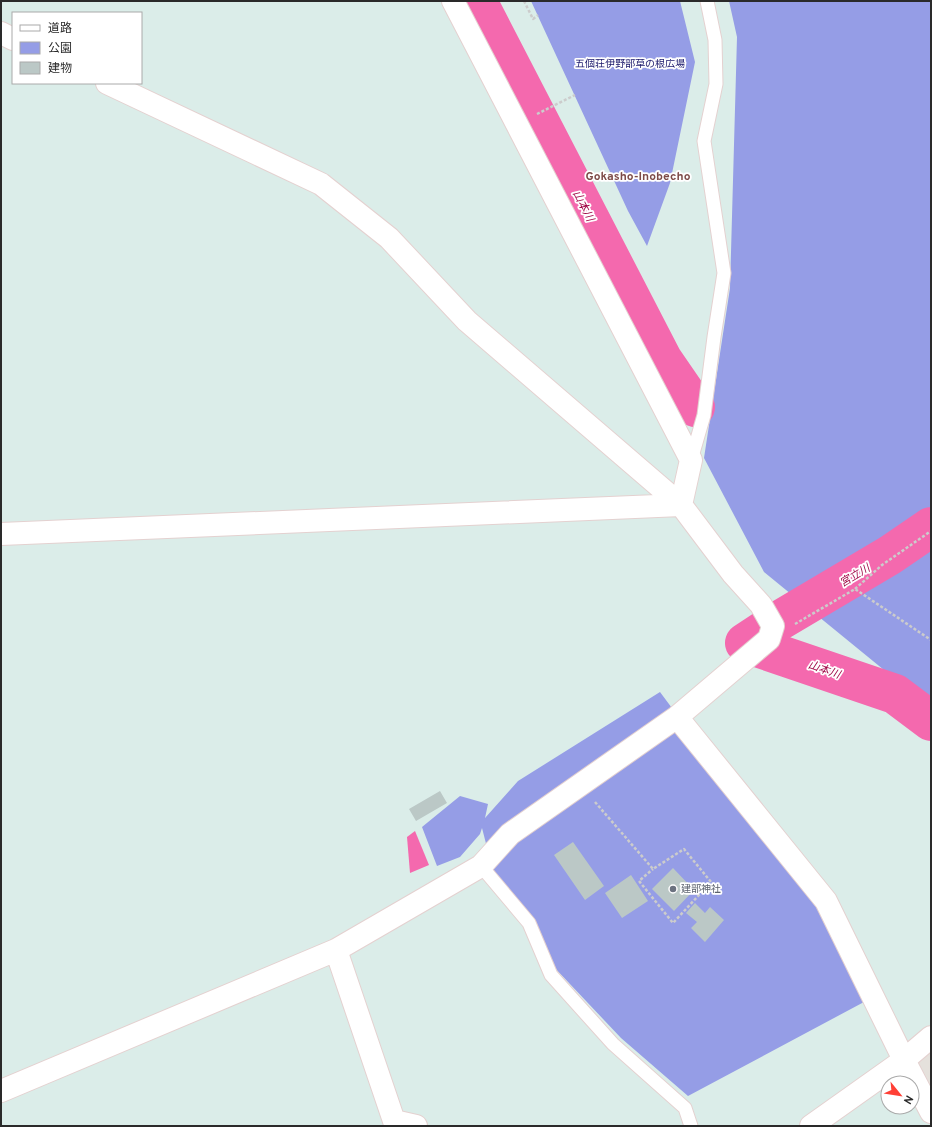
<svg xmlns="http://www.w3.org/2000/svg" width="932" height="1127" font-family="Overpass,'Noto Sans JP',sans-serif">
<rect width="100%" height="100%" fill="#dbede9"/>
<path fill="#e5e1dc" d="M931,1050V1097L914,1066Z"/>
<path fill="#959de6" d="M531,1H680L695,62L670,183L647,246L628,211Z
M729,1H931V704L884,670L764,572L704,458L730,288L737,37Z
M660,692L818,904L864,1002L688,1096L621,1038L552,965L488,870L491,863L482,828L480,834L460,857L437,866L422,827L460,796L488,804L485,818L518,781Z"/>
<path fill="#f469ae" d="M415,831L429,865L410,873L407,837Z"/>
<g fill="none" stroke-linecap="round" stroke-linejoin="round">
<path stroke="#f469ae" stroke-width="40" d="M477,1L662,359L695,407
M745,643L777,622L890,555L931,527
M745,643L895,694L931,721"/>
</g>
<path fill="#bbc8c6" d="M440,791L447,803L416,821L409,809Z
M573,842L604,886L585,900L554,855Z
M673,868L694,890L674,911L652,889Z
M631,875L648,901L622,918L605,893Z
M695,903L705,913L710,907L724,920L705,942L691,928L697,922L686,913Z"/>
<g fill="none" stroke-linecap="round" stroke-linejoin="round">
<defs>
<path id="lane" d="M691,460L704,415L714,337L724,273L704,141L716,84L715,40L707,1
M481,866L529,923L551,975L613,1044L685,1108L691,1126"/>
<path id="street" d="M1,33L13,39
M1,534L681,505L691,460L453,1
M677,717L826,901L904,1060L931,1112
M336,950L394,1121L416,1126
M1,1091L336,950L481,866L510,834L677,717L769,639L773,626L761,605L733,574L681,505L467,321L389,238L321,184L107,83
M811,1126L904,1060L931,1037"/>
</defs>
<use href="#lane" stroke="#e4d1d0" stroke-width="15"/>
<use href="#street" stroke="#e4d1d0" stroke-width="24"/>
<path stroke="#ccc" stroke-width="2.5" stroke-dasharray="3 2" stroke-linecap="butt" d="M524,1L533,19L538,15
M537,114L575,95
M855,589L882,565L931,531
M795,624L855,589L931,640
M595,802L653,869L684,849L711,882L673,923L639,881L653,869"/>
<use href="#lane" stroke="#fff" stroke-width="13"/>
<use href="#street" stroke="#fff" stroke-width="22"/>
</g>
<circle fill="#6b7280" stroke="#fff" stroke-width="1.5" cx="673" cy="889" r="4"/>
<g text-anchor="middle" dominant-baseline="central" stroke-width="3.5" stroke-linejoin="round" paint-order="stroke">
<g font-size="10" fill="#19176a" stroke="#fff">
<text x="630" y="64">五個荘伊野部草の根広場</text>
</g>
<g font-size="10" fill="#5b616d" stroke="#fff" text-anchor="start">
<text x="681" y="889">建部神社</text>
</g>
<g font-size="11" font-style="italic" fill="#a00847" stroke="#fff">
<text transform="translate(583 206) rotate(63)">山本川</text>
<text transform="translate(855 576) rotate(-31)">宮立川</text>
<text transform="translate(824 670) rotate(19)">山本川</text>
</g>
<g font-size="12" font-weight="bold" fill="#7d4b48" stroke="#fff">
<text x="638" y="177">Gokasho-Inobecho</text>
</g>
</g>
<rect width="932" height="1127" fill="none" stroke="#2a2a2a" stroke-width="4"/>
<rect x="12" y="12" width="130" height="72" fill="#ffffff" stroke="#aaaaaa"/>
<rect x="20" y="25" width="20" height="6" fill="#ffffff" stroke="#aaaaaa"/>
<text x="48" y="32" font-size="12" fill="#2a2a2a">道路</text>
<rect x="20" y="42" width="20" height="12" fill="#959de6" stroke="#aaaaaa"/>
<text x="48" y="52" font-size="12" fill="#2a2a2a">公園</text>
<rect x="20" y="62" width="20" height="12" fill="#bbc8c6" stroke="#aaaaaa"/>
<text x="48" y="72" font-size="12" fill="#2a2a2a">建物</text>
<g transform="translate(900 1095) rotate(120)"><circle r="19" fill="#ffffff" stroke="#aaaaaa"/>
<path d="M0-3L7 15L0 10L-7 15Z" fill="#ff4036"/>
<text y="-6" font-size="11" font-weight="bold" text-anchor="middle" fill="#2a2a2a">N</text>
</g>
</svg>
